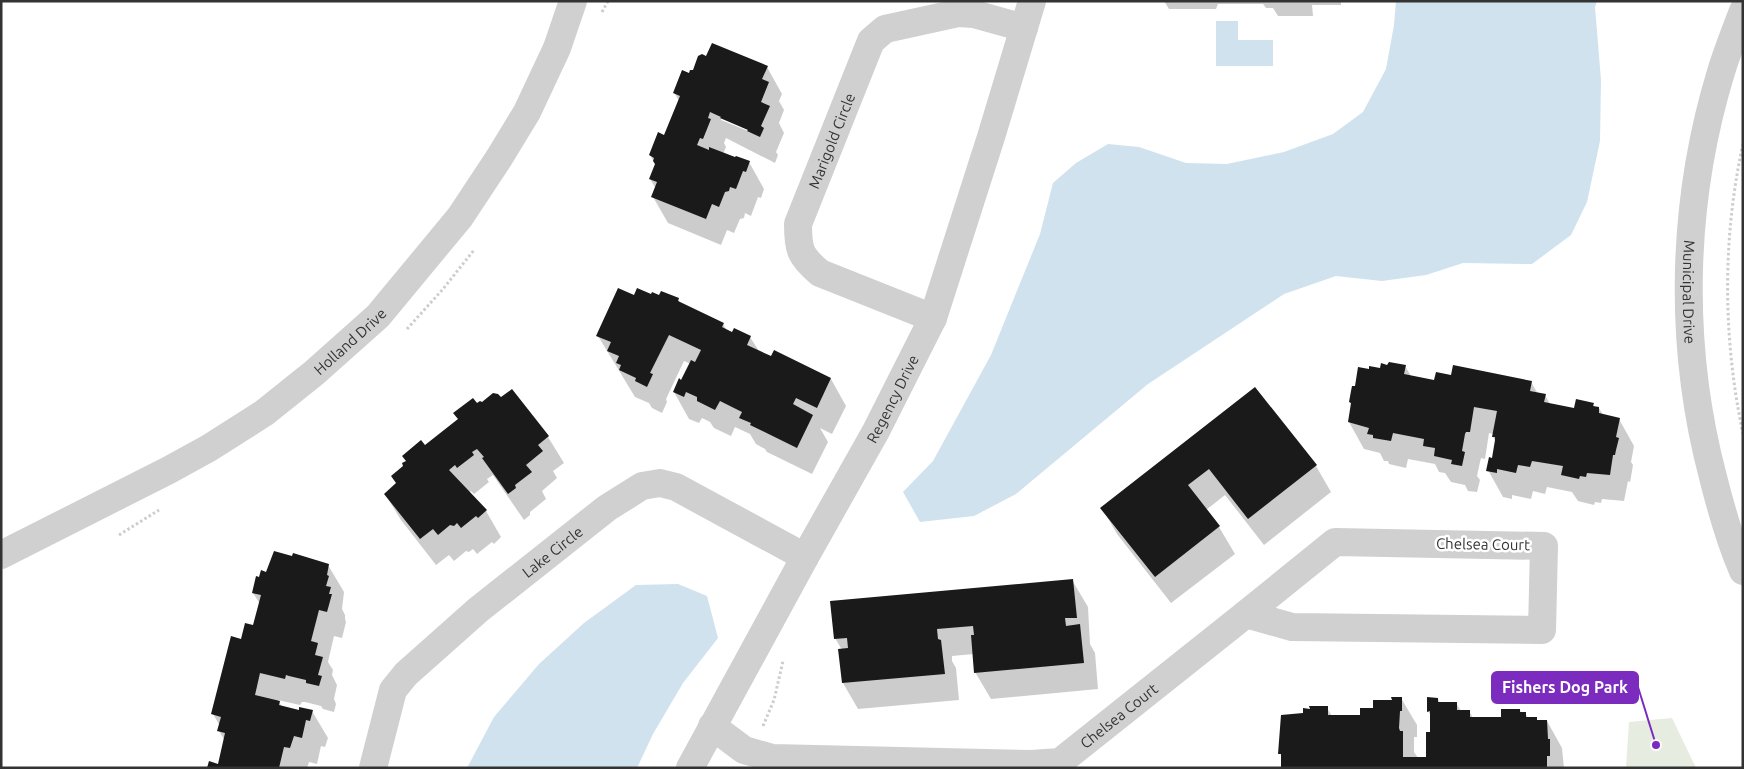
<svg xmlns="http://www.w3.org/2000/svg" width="1744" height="769" font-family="Ubuntu,sans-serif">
<rect width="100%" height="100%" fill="#fff"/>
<path fill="#e6ecdf" d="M1672,718L1696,768H1626L1629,722Z"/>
<path fill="#cfe2ee" d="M1396,1H1597L1595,7L1601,80L1600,141L1587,202L1571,235L1532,264L1463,263L1426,275L1382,281L1336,276L1284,294L1148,384L1016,494L974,516L920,522L903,492L933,461L991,355L1040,234L1053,183L1076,163L1108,144L1139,147L1186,163L1227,164L1284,152L1333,134L1363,112L1386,69L1394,25Z
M1216,21H1238V40H1273V66H1216Z
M678,584L707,596L718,638L683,683L653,734L637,768H467L494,717L539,664L584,623L636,585Z"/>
<path fill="#0003" fill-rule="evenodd" d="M1164,1H1341V5H1312L1313,16H1278L1273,8H1266L1263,4H1218L1216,9H1169Z
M767,67L782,94L779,101L784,110L779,123L784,133L776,152L778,155L775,163L726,138L724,143L726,147L723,154L749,162L764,189L761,198L758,197L751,216L745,213L744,218L740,219L734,233L727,230L721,245L668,223L653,197L656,189L650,179L656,165L650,155L665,136L679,101L674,92L689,74ZM721,118L754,131L753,133L721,120Z
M660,296L678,299L681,304L723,324L727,331L732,333L734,329L750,337L759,351L772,358L775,352L831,379L846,406L832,434L820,428L828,442L812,474L767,452L765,449L756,444L750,434L735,427L731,436L714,428L710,422L702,418L699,423L689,419L674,392L682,382L691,364L684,361L666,399L667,402L662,413L652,408L649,403L635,397L598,336L635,297Z
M1405,366L1411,376L1435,381L1452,377L1531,382L1538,394L1545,395L1550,404L1575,409L1593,404L1595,407L1599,408L1603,415L1619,419L1634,446L1631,462L1633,465L1631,477L1630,482L1628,481L1624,501L1602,499L1601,503L1595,502L1594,505L1578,501L1572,492L1547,487L1545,494L1533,491L1531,499L1512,495V499L1503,497L1488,470L1493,459L1496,442L1493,437V434L1489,433L1485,459L1481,458L1480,462L1477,476L1480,480L1477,492L1468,491L1465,485L1451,482L1445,473L1439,472L1435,464L1408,459L1406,468L1389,464L1388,461H1384L1380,453L1364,449L1349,422L1352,405L1350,402L1356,387L1370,370Z
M1255,389L1316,466L1331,492L1264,545L1225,495L1206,510L1219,527L1235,554L1171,603L1117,534L1102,508Z
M512,390L548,437L564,463L553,471L557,478L542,491L546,499L530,512V515L524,520L493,475L487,479L489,482L474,494L471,491L469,493L486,511L501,537L494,544L492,542L477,554L473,549L469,552L466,551L454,561L449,555L436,565L401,520L385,494L397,484L425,447L477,405L501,399Z
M328,565L344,592L342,609L345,615V619L346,622L342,638L334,636L328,662L333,670L332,675L337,685L334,699L336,704L334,712L323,709L321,706L305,702H302L300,705L278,700L282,707L300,711H312L328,738L325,747L321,746L317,764L309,762L307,768H209L219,765L225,741L219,731L220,726L213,714L242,640L254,627L260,604L253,593L260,578L267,573Z
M1072,580L1088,607L1090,644L1095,653L1098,689L991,699L975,672L974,654L952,656V661L956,668L959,700L858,709L843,683L842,650L835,638Z
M1401,698L1417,725V737H1414V752L1418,758H1427L1431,733V716L1428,711L1438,699L1440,703H1456L1461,711H1469L1473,718H1503L1520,710L1521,713H1525L1528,718L1536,719L1538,721H1547L1562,748L1564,768H1282V758L1280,753L1304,714L1327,708L1332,716L1361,717Z"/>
<path fill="#1a1a1a" d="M712,43L768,66L762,79L769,82L761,102L770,106L761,126L764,128L760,137L747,131L748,130L720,118L721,117L710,112L708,118L711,119L703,139L700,138L697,145L709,150V147L735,157L736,156L750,161L746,172L743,171L736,189L730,187L729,191L725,192L719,207L712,204L706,219L651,197L657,182L649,179L655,164L653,161L654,158L649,155L658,132L664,135L680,96L673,93L682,70L689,73L690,70H693L698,56L702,54L706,56Z
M618,288L634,295L637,288L651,294L652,292L659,295L661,291L679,298L678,301L724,323L722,327L732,332L734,328L751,336L747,345L771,356L774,350L831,378L817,408L796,398L793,404L813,415L797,448L750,425L751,423L739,418L742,412L720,401L715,410L697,401V397L686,392L684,397L673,392L679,378L681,380L691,360L695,362L701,350L669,335L650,373L653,374L647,387L635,381L636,378L619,370L621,365L616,363L619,356L607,351L611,342L596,336Z
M1389,362L1406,365L1404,374L1434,380L1436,372L1451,375L1453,365L1532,381L1530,391L1546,394L1544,402L1574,408L1576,399L1594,403L1593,406L1599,407V413L1620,418L1616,437L1619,438L1616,450L1615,455H1613L1610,475L1587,473L1586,477L1580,476L1579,479L1561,475L1563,466L1532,461L1530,467L1518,465L1516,473L1497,469V473L1486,471L1489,457L1492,458L1495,440V437H1492L1497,411L1474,407L1470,432H1466L1465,434L1462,451L1465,452L1462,466L1451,464L1452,460L1434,456L1435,448L1423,446L1424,439L1393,433L1391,441L1373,438V435L1367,434L1369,428L1348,422L1351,403L1349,402L1351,391L1352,386H1355L1358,367L1369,369V366L1380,368L1381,363L1387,365Z
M1255,387L1317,465L1248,519L1209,469L1188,485L1220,526L1155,577L1100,508Z
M512,389L549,436L538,445L543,451L526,465L532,472L515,485L516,488L508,494L482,458L484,457L477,449L472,452L474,455L457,468L455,465L449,470L487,510L478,518L476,516L461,528L457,523L454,526L450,525L438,535L433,529L420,539L384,494L396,483L391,476L403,466L402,463L406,461L402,456L421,440L425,445L458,419L453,413L473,398L477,403L480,401L482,402L493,393L498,394L501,397Z
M274,551L292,556L293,553L329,564L327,575L329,576L326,586L331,587L329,594H332L327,612L319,610L311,641L318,643L315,655L323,657L318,675L322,676L319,686L306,683V680L289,676L286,675L285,679L260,673L255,695L280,701L279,705L299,710V707L313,710L310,721L306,720L302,738L294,736L290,748L284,747L279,768H207L209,761L218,764L225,733L217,731L221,717L211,714L231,636L241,639L245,623L253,625L261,595L252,593L256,576L259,577L261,570L266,572Z
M1073,579L1077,618H1065L1066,626L1080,624L1084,663L974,673L971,635H974L973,626L937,629L938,639L941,640L945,674L842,683L838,649L848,648L847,638L834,639L830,601Z
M1391,697H1402V711H1400L1399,728L1400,731H1403V757H1426V732H1430V711L1427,712V697L1438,698V702H1457V710H1470V717H1501V709H1520V712H1526V717H1537V720H1547L1548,739H1550V756H1547V768H1281V754H1278L1281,715L1303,713V708L1310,709L1309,706H1328V715H1360V708H1373V700H1392Z"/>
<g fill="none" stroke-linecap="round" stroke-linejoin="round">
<path stroke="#cdcdcd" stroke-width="3" stroke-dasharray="2.5 2.5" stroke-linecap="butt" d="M602,12L608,1
M1743,144C1722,239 1723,339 1743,434
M407,329L443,289L474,250
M119,535L159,510
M763,726L774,700L783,661"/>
<g stroke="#d0d0d0" stroke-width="28">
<path id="s1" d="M1743,11C1735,32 1727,52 1721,72C1681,203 1678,345 1713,477C1721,509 1730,541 1743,571"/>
<path id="s2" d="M933,318L820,273C800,256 798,250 798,224L871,41L885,29L958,13L974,14L1024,28"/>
<path d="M1335,542L1544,546L1542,630L1292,627L1246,614Z"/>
<path id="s3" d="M1,555L169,470L209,448L264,413L314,373L378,316L460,217L499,158L527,112L557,48L573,1"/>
<path id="s4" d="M712,726L744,750L772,758L1031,764L1060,762L1246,614"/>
<path id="s5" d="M373,768L393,690L406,674L478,610L607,508L642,486L660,483L676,487L805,557"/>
<path id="s6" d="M690,768L805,557L876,431L933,318L991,137L1032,1"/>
</g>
</g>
<g text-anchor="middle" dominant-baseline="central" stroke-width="5" stroke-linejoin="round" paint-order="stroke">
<g font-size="15" fill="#333" stroke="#fff">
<text stroke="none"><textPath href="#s2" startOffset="268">Marigold Circle</textPath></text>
<text stroke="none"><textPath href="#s1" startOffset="288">Municipal Drive</textPath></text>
<text stroke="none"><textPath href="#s3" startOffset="411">Holland Drive</textPath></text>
<text stroke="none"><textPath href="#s6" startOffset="421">Regency Drive</textPath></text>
<text transform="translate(1483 544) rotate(1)">Chelsea Court</text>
<text stroke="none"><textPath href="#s5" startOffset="292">Lake Circle</textPath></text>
<text stroke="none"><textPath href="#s4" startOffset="432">Chelsea Court</textPath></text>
</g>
</g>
<path fill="none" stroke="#7b2cbf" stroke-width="2" d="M1656 745L1638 687"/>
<circle fill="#7b2cbf" stroke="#fff" stroke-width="2" cx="1656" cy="745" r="5"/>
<rect fill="#7b2cbf" stroke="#7b2cbf" stroke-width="2" x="1492" y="672" width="146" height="31" rx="5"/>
<g font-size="16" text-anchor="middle" font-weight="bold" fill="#fff">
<text x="1565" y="693">Fishers Dog Park</text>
</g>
<rect width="1744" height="769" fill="none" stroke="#333333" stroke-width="5"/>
</svg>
